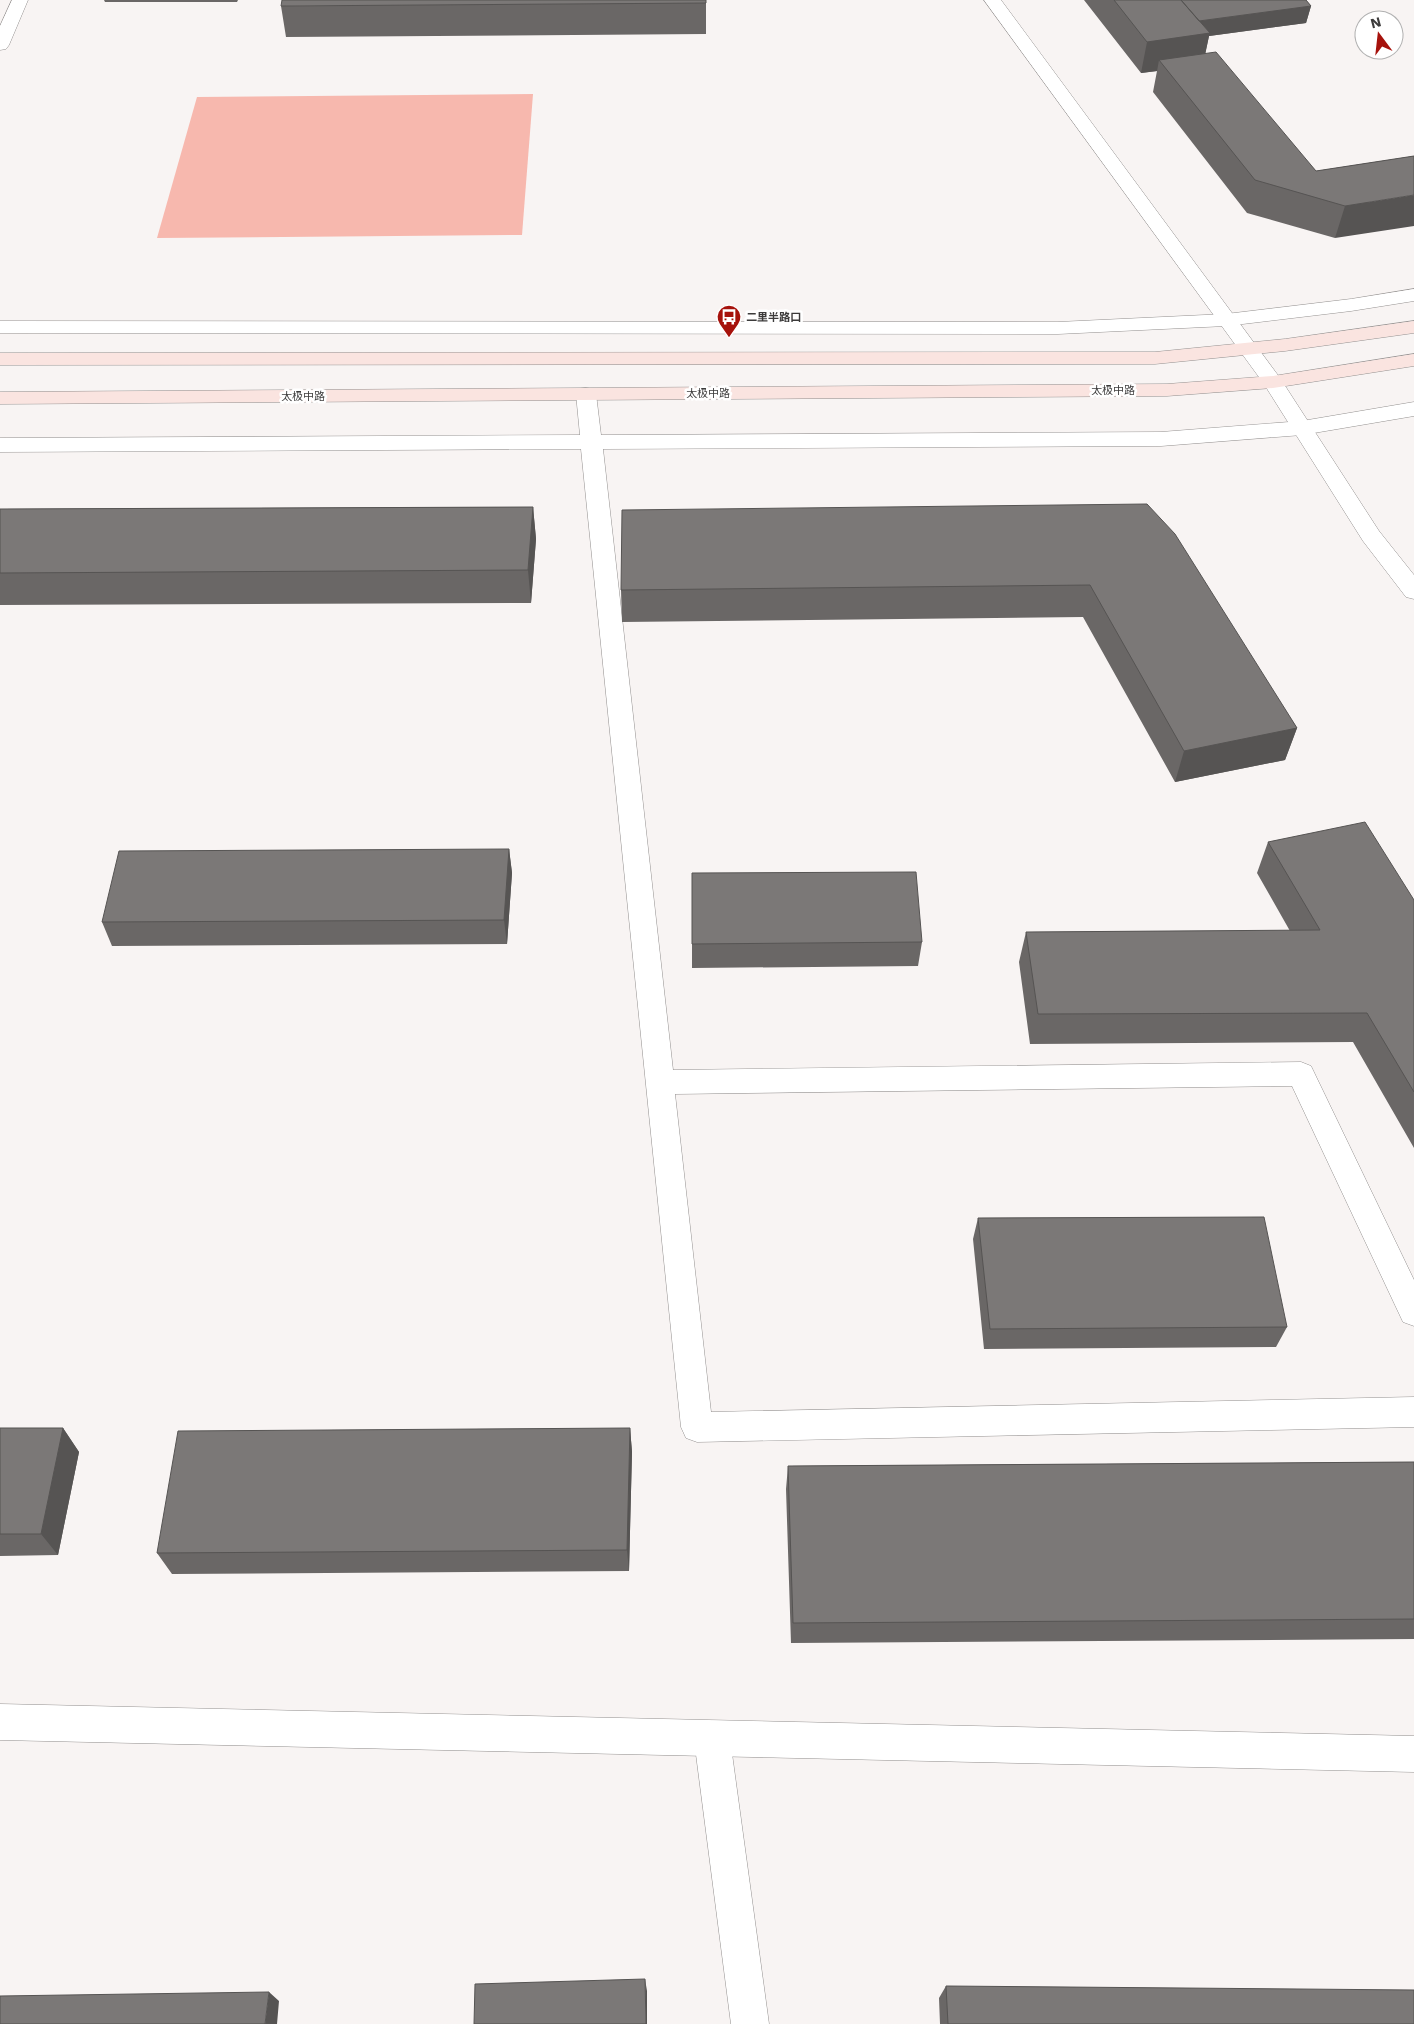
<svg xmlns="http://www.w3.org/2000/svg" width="1414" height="2024" font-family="'Work Sans','Noto Sans SC',sans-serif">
<rect width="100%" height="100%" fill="#f8f4f3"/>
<path fill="#f7b8ae" d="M533,94L522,235L157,238L197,97Z"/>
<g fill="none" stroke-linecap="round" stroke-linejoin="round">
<defs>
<path id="minor" d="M12,0H28L9,45L6,49L0,50V26Z
M1414,289V301L1351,311L1226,326L1058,334L0,333V321L1058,322L1226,314L1351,299Z
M586,388L593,389L596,394L601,435L1161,432L1302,421L1414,402V416L1302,435L1161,446L603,449L673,1070L1301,1062L1311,1066L1414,1280V1326L1403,1322L1292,1086L675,1094L711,1412L1414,1397V1427L697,1442L686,1438L681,1427L581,449L0,452V438L580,435L576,394L579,389Z
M712,1721L724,1727L730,1739L769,2024H731L694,1739L700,1727Z"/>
<path id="tertiary" d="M984,0H1001L1280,378L1379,531L1414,575V599L1406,597L1363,541L1264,384Z
M0,1704L1414,1736V1772L0,1740Z"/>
<path id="secondary" d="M1414,321V333L1285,351L1155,364L0,365V353L1155,352L1285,339Z
M1414,354V366L1273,388L1167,396L0,404V392L1167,384L1273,376Z"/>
</defs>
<use href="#minor" stroke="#93908f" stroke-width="1"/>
<use href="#tertiary" stroke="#93908f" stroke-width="1"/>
<use href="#secondary" stroke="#93908f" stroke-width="1"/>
<use href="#minor" fill="#fff" fill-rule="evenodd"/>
<use href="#tertiary" fill="#fff" fill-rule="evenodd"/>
<use href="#secondary" fill="#fae4e0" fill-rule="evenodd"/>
</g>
<path fill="#6a6766" d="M104,0H238L237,2H105Z
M706,0V34L286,37L281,6Z
M1084,0H1306L1311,6L1306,23L1209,36L1205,54L1316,171L1414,156L1335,238L1247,213L1153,92L1157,71L1141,73Z
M1147,504L1297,728L1285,760L1175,782L1083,617L622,622L621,590Z
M533,507L536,539L531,603L0,605V509Z
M1268,842L1414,900V1148L1353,1042L1030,1044L1019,962L1026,932L1290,931L1257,873Z
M509,849L512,873L507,944L112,946L102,922Z
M692,873L922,942L918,966L692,968Z
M978,1218L1287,1327L1276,1347L984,1349L973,1239Z
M0,1428H63L79,1452L58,1555L0,1556Z
M630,1428L632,1452L629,1571L172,1574L157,1553Z
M1414,1462V1639L791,1643L786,1489L788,1466Z
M946,1986L1414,2024H940L939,1998Z"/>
<path fill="#565453" d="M1311,6L1306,23L1209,36L1203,65L1159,60L1157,71L1141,73L1147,42L1186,23Z
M1414,195V226L1335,238L1345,206Z
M533,507L536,539L531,603L528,570Z
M1297,728L1285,760L1175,782L1184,751Z
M509,849L512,873L507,944L504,920Z
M63,1428L79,1452L58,1555L41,1534Z
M630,1428L632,1452L629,1571L627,1550Z
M645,1979L647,1991V2024H646Z
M269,1992L279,2001L277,2024H265Z"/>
<path fill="#7b7877" stroke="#565453" d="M282,0H706V3L281,6Z
M1114,0H1181L1210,33L1147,42Z
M1181,0H1306L1311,6L1199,21Z
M1216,52L1316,171L1414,156V195L1345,206L1255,180L1159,60Z
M1147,504L1175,534L1297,728L1184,751L1090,585L621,590L622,510Z
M533,507L528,570L0,573V509Z
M1365,822L1414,900V1092L1367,1013L1038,1014L1026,932L1320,930L1268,842Z
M509,849L504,920L102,922L119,851Z
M916,872L922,942L692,944V873Z
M1264,1217L1287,1327L990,1329L978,1218Z
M0,1428H63L41,1534H0Z
M630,1428L627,1550L157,1553L178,1431Z
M1414,1462V1619L793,1623L788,1466Z
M645,1979L646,2024H474L475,1984Z
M946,1986L1414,1990V2024H948Z
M269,1992L265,2024H0V1996Z"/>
<defs>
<symbol id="bus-pin" viewBox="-11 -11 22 30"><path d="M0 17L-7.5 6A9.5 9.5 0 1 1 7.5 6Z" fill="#a6120c" stroke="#fff"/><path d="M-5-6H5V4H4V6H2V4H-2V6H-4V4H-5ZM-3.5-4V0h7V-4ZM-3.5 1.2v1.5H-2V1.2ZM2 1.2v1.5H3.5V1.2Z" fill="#fff"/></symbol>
</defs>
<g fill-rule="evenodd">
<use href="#bus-pin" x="715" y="303" width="28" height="38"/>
</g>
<g text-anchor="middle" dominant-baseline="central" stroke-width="5" stroke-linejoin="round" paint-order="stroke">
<g font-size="11" font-weight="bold" fill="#3c3b3b" stroke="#fff" text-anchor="start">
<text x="746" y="317">二里半路口</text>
</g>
<g font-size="11" fill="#3c3b3b" stroke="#fff">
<text x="1113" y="390">太极中路</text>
<text x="708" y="393">太极中路</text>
<text x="303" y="396">太极中路</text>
</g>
</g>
<g transform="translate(1379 35) rotate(345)"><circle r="24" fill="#ffffff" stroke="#b1b1b1"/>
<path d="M0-4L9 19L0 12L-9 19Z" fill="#a6120c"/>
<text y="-8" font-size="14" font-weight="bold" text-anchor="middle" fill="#3c3b3b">N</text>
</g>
</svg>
